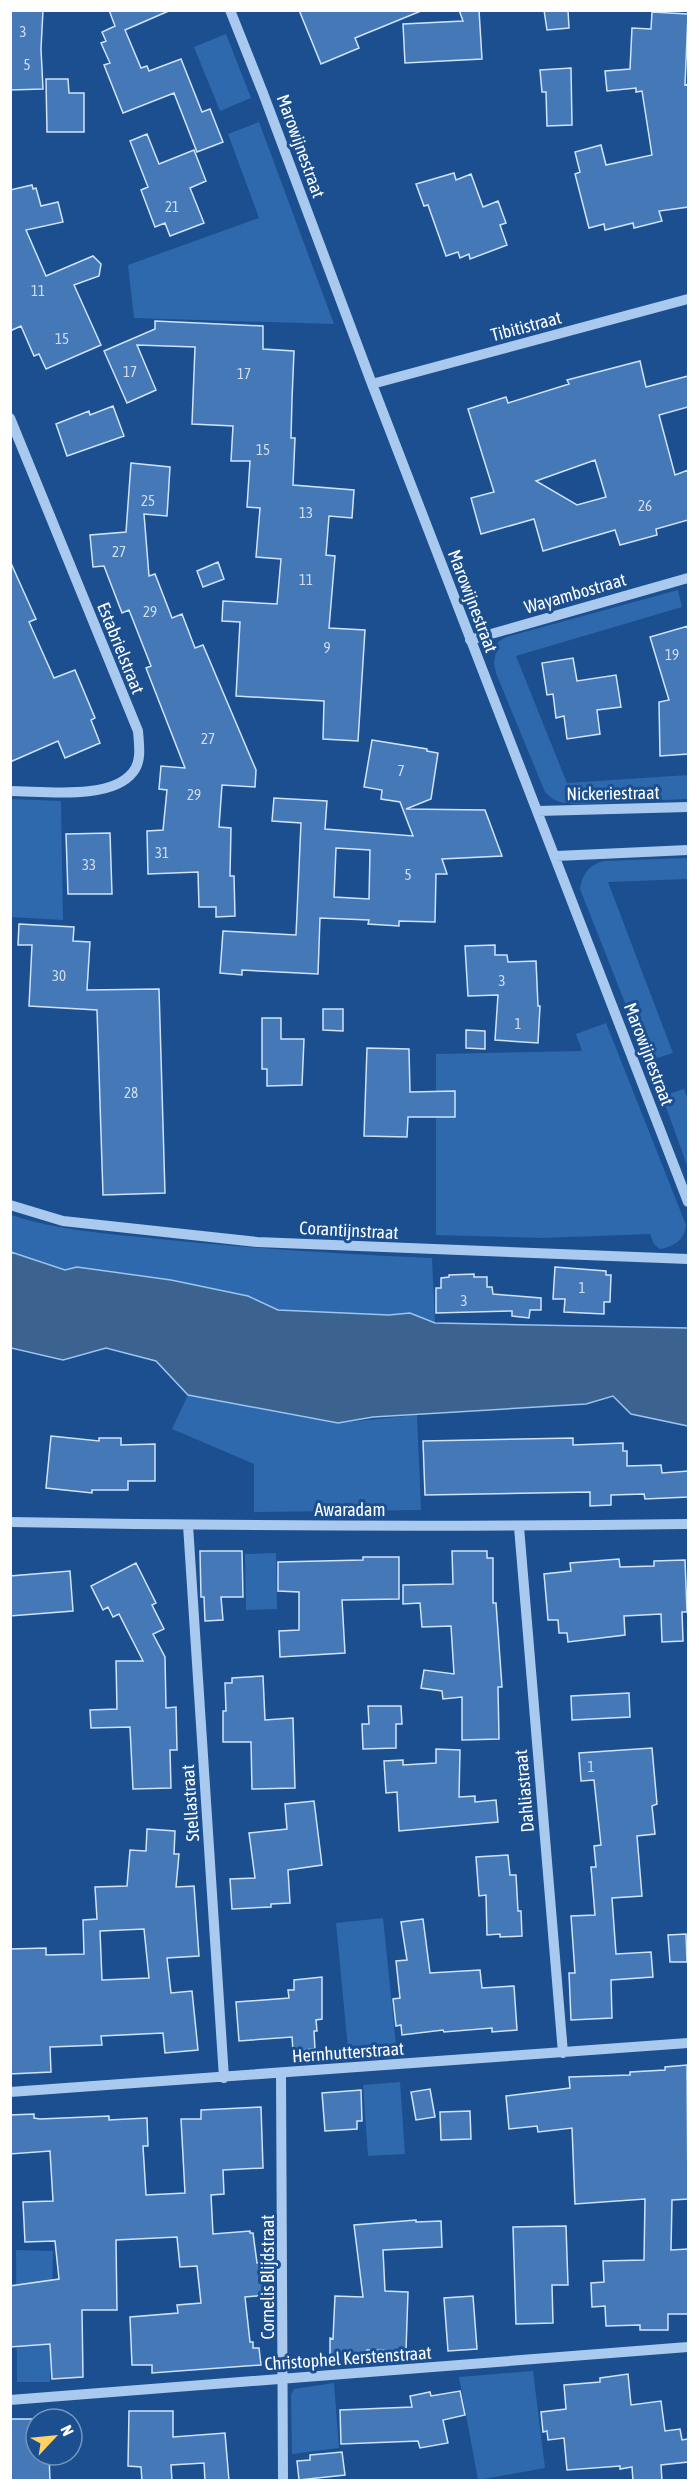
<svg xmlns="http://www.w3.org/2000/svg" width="699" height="2491" font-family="'Asap Condensed',sans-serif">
<rect width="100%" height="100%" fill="#1b4f8f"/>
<path fill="#2e69ad" d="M226,34L251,98L220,111L194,47Z
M259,122L334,324L134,318L128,265L259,218L228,134Z
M678,590L682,607L516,656L567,783L688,775V799L575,804C562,803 554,802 545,792L496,673L494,662L498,642L506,637Z
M11,799L61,801L63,920L11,917Z
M688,858V879L608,882L673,1053L648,1061L580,889C583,874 588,865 604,861Z
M606,1023L686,1225C685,1240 673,1247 660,1249L654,1244L650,1234L542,1238L436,1235V1054L582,1051L576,1034Z
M684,1089L688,1100V1168L662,1096Z
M11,1215C56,1230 102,1233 150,1238C244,1248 337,1254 432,1258L435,1323L410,1313L389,1315L278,1310L248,1296L171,1280L77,1267L65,1270L11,1252Z
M188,1395L338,1423L417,1415L421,1510L254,1512V1464L172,1429Z
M276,1553L277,1609L246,1610L245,1554Z
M383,1918L396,2045L348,2049L336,1923Z
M400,2082L405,2154L368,2156L363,2085Z
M16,2250L53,2251L50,2382H17Z
M533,2371L545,2468L478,2480L459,2377Z
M334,2383L339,2448L292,2454L291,2395L294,2389Z"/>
<path fill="#3c6290" stroke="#9cc4f0" stroke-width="1.5" d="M11,1252L65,1270L77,1267L171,1280L248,1296L278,1310L389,1315L410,1313L435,1323L688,1328V1426L631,1414L613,1396L586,1404L373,1417L338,1423L188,1395L156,1361L106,1348L63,1360L11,1348Z"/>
<path fill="#4478b7" stroke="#cfe3fa" stroke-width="1.5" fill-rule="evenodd" d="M10,10H43L41,49L43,89L10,90Z
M109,10H171L125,30L141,68L147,66L149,71L181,59L202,112L210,109L223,142L197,152L174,93L123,113L104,65L110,63L101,43L106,41L102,32L115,26Z
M299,10H421V11L355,38L359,48L321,64Z
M459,10H479L482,59L405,63L403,24L463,21Z
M544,10H568L569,28L547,30Z
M652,12L688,14L685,85L688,84V207L659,211L662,221L634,228L633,223L605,230L604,224L589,228L575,174L580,172L575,152L601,145L606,165L652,155L642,91L636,92V88L607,91L605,71L630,69L632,28L651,29Z
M571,68L572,125L547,126L546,92H542L540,70Z
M46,79H68L69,93H84V132H47Z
M147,134L159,164L194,150L206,181L190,188L204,223L170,236L165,223L155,227L141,190L148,187L130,141Z
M454,173L456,180L471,174L483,207L498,201L506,223L500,225L507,245L470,259L469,254L460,258L458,252L446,256L428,205L424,206L416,184Z
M32,185L33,189L36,188L41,206L58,202L63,222L26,230L46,276L93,256L101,264L99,276L74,285L101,345L46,369L39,354L34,356L21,326L10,331V190Z
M155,321L263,326V349L294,351L292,399L291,438H295L293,485L354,490L352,518L329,516L326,555L335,556L329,628L365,630L358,741L323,739L324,701L236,696L240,622L222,621L223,601L277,604L281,559L256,557L260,508L247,507L250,461H231L233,426L192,424L195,347L137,345L156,390L127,403L104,351L155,329Z
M640,361L646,387L688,376V407L659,415L675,475L688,470V520L656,529L657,535L620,545L615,530L543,551L534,519L481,534L471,498L494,492L468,409L506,397L508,403L569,384L567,380ZM595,460L606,497L577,505L536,481Z
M113,406L124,436L67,456L56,424L89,411L90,415Z
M131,463L170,467L167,516L144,514L149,576L155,574L172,618L182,614L195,648L203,645L256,770L255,787L222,785L219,827L231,828L230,876H234L235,916L216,917V907H199L198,872L148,874L147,831L163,830L167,790L159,789L161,766L185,768L146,668L151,666L129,610L122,613L104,566L93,567L90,535L126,532Z
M10,561L36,619L29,622L54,678L75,670L95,718L91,720L100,743L65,758L58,741L10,762Z
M218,562L224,579L203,587L197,571Z
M688,626V754L660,756L659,702L669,700L650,637Z
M573,658L577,681L616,675L621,707L597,710L600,734L567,739L564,716L556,718L553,694L547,695L542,663Z
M372,740L427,749V751L438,753L431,799L406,809L485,810L502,856L442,859L447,874H436L435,922L399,921V926L368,924L369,920L320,918L318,974L242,970V975L220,973L223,931L296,935L301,823L272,821L274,798L327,801L325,829L413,836L400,802L381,799L382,790L364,787ZM336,848L370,850L369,899L334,897Z
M110,833L112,894H68L66,834Z
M19,924L74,927L73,941L90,942L87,990L159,989L165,1193L103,1195L97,1010L29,1006L32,945H18Z
M495,945V955H507L508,962L536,961L538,1006H540L538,1043L495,1040L498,995L468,996L465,946Z
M323,1009H343V1031L323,1030Z
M262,1018H281V1039H304L302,1085L267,1086V1069H262Z
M466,1030L485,1031V1049L466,1048Z
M367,1048L409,1049L410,1092L455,1091V1117H408L407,1137L364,1136Z
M555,1267L606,1271V1275H611L610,1302H604V1314L564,1312L565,1299H553Z
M474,1274V1277H487V1287H492L493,1294L541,1298V1310H530L529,1318L512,1316V1311L436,1313V1288H441V1278L449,1277V1275Z
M51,1436L99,1441V1438H121V1445L155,1444V1481H128V1490H92V1493L46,1488Z
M573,1438V1445L623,1443V1451H627V1466L661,1465L662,1473L688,1471V1497L645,1499L644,1494L611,1495V1505L590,1506V1492L425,1495L423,1441Z
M200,1551H242L243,1597H221L223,1620L205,1621L204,1597H201Z
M452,1551H487V1558H493V1603H496L502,1687H498L499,1739L462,1740V1697L443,1699L442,1691L421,1688L424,1670L454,1674L451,1626L422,1627L420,1603L403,1604V1585L453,1584Z
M363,1557H399V1599L342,1600L345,1653L280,1657L279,1631L299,1630V1592L278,1591V1562L363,1560Z
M619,1559L620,1567L654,1566V1561L685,1560L687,1612H682L683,1641L662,1642L661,1614L624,1616L625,1635L568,1642L567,1633H559L558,1620H548L544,1574L571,1571L570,1563Z
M136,1563L156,1603L152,1605L164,1629L153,1634L165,1657L166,1708L176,1707L177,1750H170L171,1788L133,1789L130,1727L91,1728L90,1710L117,1709L116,1661H143L119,1614L113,1617L108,1607L103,1610L91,1586Z
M70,1571L73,1611L10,1616V1576Z
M263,1676L265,1720L293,1718L295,1788L252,1789L251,1742H223V1711H226L225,1683H232V1678Z
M629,1693L630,1717L572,1720L571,1696Z
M368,1706H401L402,1724H396V1748L363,1749L362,1724H369Z
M652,1748L657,1804L652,1806L655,1834L637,1836L642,1896L612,1898L616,1954L651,1952L653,1977L611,1980L612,2018L571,2020L569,1973H575L571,1916L595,1915L591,1867H596L594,1846L601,1845L594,1780L581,1781L579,1753Z
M436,1749L460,1750L459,1797L475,1796V1802L496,1800L498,1822L399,1831L397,1792L386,1793L384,1761L403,1760V1765L436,1763Z
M314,1801L322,1865L288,1870L290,1903L271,1904V1907L232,1909L230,1879L255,1878L249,1833L287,1829L285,1804Z
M147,1829L175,1831L174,1854H179L176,1887L194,1886L199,1956L167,1958L171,1993L192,1991L198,2050L165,2053L163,2033L101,2036L102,2045L50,2047L51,2072L10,2074V1949L46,1948V1955L84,1954L83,1920L97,1919L95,1887L127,1886L130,1850L146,1851ZM144,1929L149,1978L102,1980L100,1931Z
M508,1855L510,1875H516L518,1911H521L522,1936L500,1937V1934L487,1935L486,1895L479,1896L476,1857Z
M423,1919L430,1973L480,1970L482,1988L514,1986L517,2030L492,2032V2028L444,2032L443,2030L402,2035L401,2025L396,2026L393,1999L400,1998L396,1961L407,1960L401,1922Z
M686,1934L687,1962H670L668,1935Z
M322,1977V2019L316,2020L317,2031H314L315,2049L293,2051L292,2037L239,2041L236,2002L289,1998L288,1990H294V1980Z
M687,2065L688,2199L672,2200L671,2250L688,2249V2314H668V2330H640V2325L606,2326L605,2306L592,2307L591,2283L604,2282L603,2261L644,2260L645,2199L575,2204L572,2128L538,2132L537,2126L509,2129L506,2096L570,2088L569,2077L630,2075V2072L665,2070V2067Z
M430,2089L435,2117L416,2120L411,2092Z
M361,2090L362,2121H357V2129L325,2131L322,2093Z
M261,2107L263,2168L223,2170L224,2194L211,2195L213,2234L250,2231V2233H253L257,2263L265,2262L268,2295L245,2297L250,2342H253V2348H259L261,2365L152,2373V2365H132L130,2317L178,2313L177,2305L201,2303L197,2266L180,2267L177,2237L116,2240L117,2310H82L83,2377L52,2379L50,2344L10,2347V2286L59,2279L55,2241L25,2242L23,2202L53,2201L50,2151L10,2154V2115L34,2114V2118L40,2119L109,2116V2120L147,2118L148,2146H143L146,2195L185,2193L181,2119H201V2110Z
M470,2111L471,2139L441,2140L440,2112Z
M416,2220V2222L441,2221L442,2247L383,2250L385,2291L408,2292L406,2351L367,2350V2359L330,2358V2338L333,2339L335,2296L363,2297L354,2225Z
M566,2226L568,2285H552L553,2323L516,2324L513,2227Z
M473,2296L477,2349L448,2351L444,2298Z
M628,2374L631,2405L661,2401L665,2431L680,2429L682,2440L688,2439V2462L661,2465L662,2481H633L632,2467L620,2469V2466L567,2470L564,2438L548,2440L547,2431L543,2432L541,2412L566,2409L564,2385L600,2382V2378Z
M460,2391L465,2415L443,2420L448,2443L420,2448L418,2441L341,2444L340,2410L412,2407L410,2396L430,2392L431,2396Z
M129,2411H173V2437L225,2433L229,2481H205L204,2463L171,2465L172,2481H142L141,2467L128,2466Z
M10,2419H36V2455H49L50,2481H10Z
M342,2452L345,2475L299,2480L297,2461L310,2460V2455Z"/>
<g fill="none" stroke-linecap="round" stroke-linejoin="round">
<path stroke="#a9c9ee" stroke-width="10" d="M230,10L263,93L372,384L688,1202
M372,384L688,299
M10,418L138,731C139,745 142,761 133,772C111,801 43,791 10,791
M470,640L688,578
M538,811L688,807
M556,856L688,850
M10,1205L63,1221L257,1242L688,1259
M10,1522C237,1526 462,1527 688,1524
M188,1525L224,2078
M519,1527L563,2053
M281,2073L283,2480
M10,2092L688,2043
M10,2400L688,2347"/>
</g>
<g text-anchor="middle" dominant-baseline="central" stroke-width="6" stroke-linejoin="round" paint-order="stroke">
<g font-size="15" fill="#d0dded">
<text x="23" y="31">3</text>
<text x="27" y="64">5</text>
<text x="172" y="206">21</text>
<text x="38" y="290">11</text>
<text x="62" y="338">15</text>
<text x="130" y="371">17</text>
<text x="244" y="373">17</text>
<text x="263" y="449">15</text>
<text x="148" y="500">25</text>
<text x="645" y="505">26</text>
<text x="306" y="512">13</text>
<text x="119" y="551">27</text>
<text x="306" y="579">11</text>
<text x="150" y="611">29</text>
<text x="327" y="647">9</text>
<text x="672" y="654">19</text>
<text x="208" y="738">27</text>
<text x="401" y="770">7</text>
<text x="194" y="794">29</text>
<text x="162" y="852">31</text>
<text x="89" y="864">33</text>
<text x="408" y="874">5</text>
<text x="59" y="975">30</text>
<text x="502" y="980">3</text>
<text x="518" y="1023">1</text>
<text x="131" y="1092">28</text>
<text x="582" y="1287">1</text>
<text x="464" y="1300">3</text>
<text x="591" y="1766">1</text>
</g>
<g font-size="18" fill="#fff" stroke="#1b4f8f">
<text transform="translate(301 146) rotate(70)">Marowijnestraat</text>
<text transform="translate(526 326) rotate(-15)">Tibitistraat</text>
<text transform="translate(575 593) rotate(-16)">Wayambostraat</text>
<text transform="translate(473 601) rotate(69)">Marowijnestraat</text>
<text transform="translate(121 648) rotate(68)">Estabrielstraat</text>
<text transform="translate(613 793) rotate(-1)">Nickeriestraat</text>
<text transform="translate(649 1054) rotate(69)">Marowijnestraat</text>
<text transform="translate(349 1230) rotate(3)">Corantijnstraat</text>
<text x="350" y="1509">Awaradam</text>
<text transform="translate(524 1791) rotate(-95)">Dahliastraat</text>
<text transform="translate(190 1803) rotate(-94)">Stellastraat</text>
<text transform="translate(348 2052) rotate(-4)">Hernhutterstraat</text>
<text transform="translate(267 2277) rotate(-90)">Cornelis Blijdstraat</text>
<text transform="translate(348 2358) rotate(-4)">Christophel Kerstenstraat</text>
</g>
</g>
<rect width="699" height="2491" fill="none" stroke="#ffffff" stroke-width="24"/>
<g transform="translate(54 2437) rotate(64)"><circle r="28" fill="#1b4f8f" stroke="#7695bc" stroke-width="1.5"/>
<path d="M0-4.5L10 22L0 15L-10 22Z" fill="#ffd166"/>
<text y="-9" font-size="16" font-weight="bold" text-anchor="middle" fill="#ffffff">N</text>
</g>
</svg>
